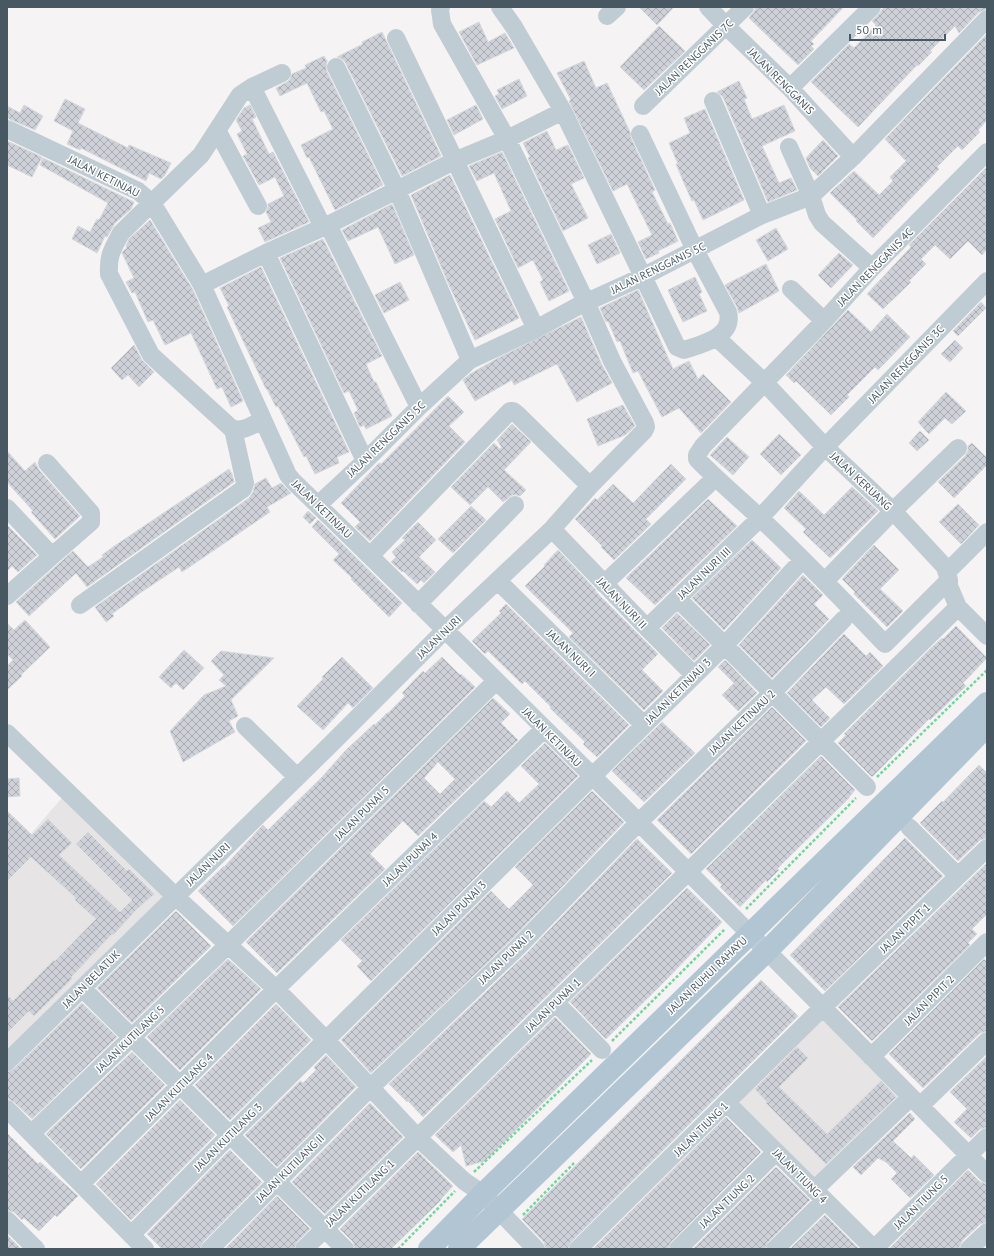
<svg xmlns="http://www.w3.org/2000/svg" width="994" height="1256" font-family="'PT Sans',sans-serif">
<defs>
<pattern id="building-cross-hatch" width="8" height="8" patternUnits="userSpaceOnUse"><rect width="8" height="8" fill="#ced2d8"/><path d="M0 0l8 8M0 8l8-8" fill="none" stroke="#a9adb3"/></pattern>
</defs>
<rect width="100%" height="100%" fill="#f5f3f3"/>
<path fill="#e6e4e5" d="M67,792L171,895L7,1054V881L27,860L17,850Z
M823,1014L907,1099L815,1190L731,1105Z"/>
<path fill="url(#building-cross-hatch)" stroke="#d6d9de" fill-rule="evenodd" d="M639,7H674L657,25Z
M755,7H844L811,41L814,44L811,46L814,49L798,65L749,18L755,10Z
M884,7H987V9L979,12L959,33L955,26L930,51L932,52L918,66L917,65L858,127L811,82L849,44L854,48L876,25L872,21L879,14Z
M479,22L488,42L505,33L514,48L477,65L459,32Z
M659,26L685,51L644,90L620,67Z
M382,32L441,156L402,176L345,62L342,59L337,57L363,44L362,42Z
M987,34V120L978,130L980,132L962,150L958,146L937,167L939,169L873,238L856,221L857,220L830,193L854,171L879,195L893,181L890,177L906,161L885,139Z
M324,56L327,61L326,67L327,72L383,185L335,210L309,157L307,158L301,145L333,129L324,111L321,112L307,83L280,96L276,88L287,82L290,79L292,74L306,68L305,65Z
M584,61L596,88L607,83L630,132L631,138L655,190L652,192L668,224L670,223L678,241L658,251L659,253L646,259L638,242L652,235L627,184L613,191L569,101L571,100L557,73Z
M519,79L527,96L502,109L495,96L499,94L497,90Z
M739,81L747,98L744,99L752,119L784,105L795,131L762,146L779,183L791,178L797,190L768,202L723,97L717,92Z
M65,99L85,109L78,123L128,148L129,145L171,163L165,175L161,179L149,173L146,181L81,148L80,150L67,144L73,131L54,121Z
M24,105L43,116L35,130L7,118V106L20,113Z
M250,105L256,117L252,119L269,154L273,152L309,222L265,242L258,228L271,222L266,212L268,207V204L284,196L275,177L259,185L243,156L247,154L237,134L242,131L236,120L244,108Z
M476,105L483,119L454,135L447,120Z
M705,109L744,200L703,220L694,200L692,201L684,183L676,164H678L669,143L690,133L684,118Z
M547,131L556,150L568,145L584,178L571,184L588,218L563,231L528,158L530,157L523,143Z
M823,140L838,156L818,176L810,168L806,158Z
M7,141L42,157L32,177L7,165Z
M502,152L569,291L549,301L540,282L543,280L533,260L518,268L495,219L511,211L494,173L477,181L469,166Z
M43,158L134,202L131,209L115,223L107,237L105,236L97,253L72,239L78,226L90,232L97,219L99,220L108,203L40,165Z
M987,167V249L982,255L968,241L950,259L935,245L921,259L926,264L909,281L911,282L883,309L867,294L911,247L909,245Z
M450,175L519,318L475,340L449,285L411,195Z
M392,204L414,255L395,264L378,227L348,241L342,230Z
M150,220L193,290L243,401L231,407L222,387L217,389L191,333L165,345L153,320L148,322L135,292L132,293L126,282L134,278L122,253L124,250L127,248L126,246L129,239Z
M776,228L788,249L768,261L756,240Z
M611,234L620,253L597,264L588,245Z
M323,239L382,356L366,364L374,382H376L392,416L366,429L364,425L360,427L354,413L358,410L349,391L344,393L280,258Z
M839,253L853,265L831,288L818,275Z
M766,264L779,291L739,313L737,307L725,285Z
M261,267L349,452L337,457L339,463L315,474L306,456L304,457L278,406L276,407L267,389H266L227,307L229,306L220,288Z
M695,277L702,292L699,294L707,311L683,322L668,290Z
M400,282L409,300L384,313L375,295Z
M638,290L673,369L689,361L698,379L703,374L731,402L701,433L679,408L662,417L638,371L633,373L620,341L617,342L608,321L606,322L600,308Z
M981,302L986,308L958,336L953,331Z
M848,310L871,332L887,314L910,337L878,370L875,367L847,395L849,397L831,415L796,381L794,383L786,375Z
M581,317L602,365L612,383L577,402L557,364L514,385L512,380L475,401L463,380L470,374L498,358Z
M955,340L963,348L950,362L941,354Z
M134,345L142,360L154,372L139,387L128,375L122,380L111,368Z
M946,392L966,411L952,424L945,418L929,434L918,422Z
M448,396L464,412L449,426L465,442L370,541L355,527L360,522L341,503L379,463L381,464Z
M623,405L635,426L625,435L598,446L587,419Z
M512,424L531,442L504,470L526,490L520,496L517,495H512L503,502L488,487L470,505L451,487L494,443L500,449L502,448L497,440Z
M920,431L929,440L917,451L909,443Z
M779,434L801,455L781,475L760,454Z
M727,437L749,457L733,475L710,455Z
M972,443L987,458V465L954,498L938,482L965,456L968,451V446Z
M7,451L25,471L35,462L39,470L80,516L55,539L31,512L33,511L7,482Z
M671,464L686,479L646,519L651,524L614,560L601,547L602,546L575,519L595,498L597,500L613,484L633,503Z
M229,469L232,474L234,482L87,587L76,573L29,616L16,602L73,551L88,567L103,557L102,555L113,547Z
M266,478L272,488L281,483L291,493L267,507L270,512L182,572L179,567L140,593L112,614L114,616L106,622L95,607L249,498L253,492L255,484Z
M852,487L878,511L830,558L803,532L806,529L784,508L799,491L824,515Z
M708,499L737,526L655,605L626,578Z
M958,504L979,525L961,544L939,522Z
M471,506L486,520L453,553L438,539Z
M308,511L316,518L310,524L303,517Z
M318,520L402,603L389,617L351,579L352,578L333,560L339,554L312,527Z
M418,522L436,540L419,557L435,572L424,583L421,580L417,584L403,571L402,572L391,562L396,557L392,552L405,540L402,538Z
M7,525L37,555L18,572L12,566L7,571Z
M752,540L781,568L724,630L692,598Z
M874,545L899,570L880,589L903,611L887,627L854,594L855,592L842,579Z
M558,550L595,589L596,592L658,654L642,670L663,691L644,710L569,637L573,633L525,586L545,566L544,565Z
M803,575L823,595L814,604L829,619L772,678L739,645Z
M506,604L629,725L597,757L583,744L585,742L550,708L551,707L525,681L522,684L488,651L485,654L472,641L501,613L499,611Z
M677,613L710,645L694,661L662,628Z
M25,620L50,647L21,675L22,676L7,690V666L13,660L7,654V623L14,630Z
M956,626L987,658L963,683L966,686L930,720L929,719L872,777L838,743L846,735L844,734L929,650L942,638L943,639Z
M844,634L866,656L870,652L883,666L844,704L826,687L812,700L830,718L821,727L787,693Z
M184,650L204,668L183,690L176,683L171,688L159,677Z
M221,651L274,658L231,700L238,716L229,721L235,732L183,762L170,731L204,695L226,686L219,680L224,675L211,661Z
M342,657L373,688L353,708L348,703L323,730L297,706L323,679L322,677Z
M442,657L460,675L461,674L475,687L233,926L198,891L224,866V867L263,825L268,830L322,777L346,750L374,724L375,725L387,713H388L405,696L402,693L423,671L425,673Z
M725,660L757,693L738,711L722,695L734,683L718,667Z
M493,698L510,714L501,723L518,740L418,836L403,821L370,854L385,869L277,973L246,942ZM438,762L455,779L440,794L424,778Z
M772,707L806,741L691,854L657,820Z
M662,722L695,753L644,802L612,771Z
M545,743L578,776L371,981L357,966L362,961L341,940L484,801L491,807L507,791L519,803L539,784L521,766Z
M821,756L855,790L849,797H850L789,857L777,869L779,870L767,882L766,880L740,907L720,887L722,885L706,869Z
M979,765L987,773V838L980,840L958,861L920,823L942,801L943,802Z
M19,778L20,796L7,797V779Z
M592,791L624,822L512,939L371,1073L341,1040L491,891L509,909L533,885L515,867Z
M7,811L32,835L48,819L72,843L59,855L120,912L132,900L76,844L88,832L127,871L129,869L154,894L137,909L113,935L112,934L71,977L72,979L34,1016L29,1011L7,1033V995L13,1001L54,960L55,961L96,919L75,900L76,898L31,857L7,881Z
M905,838L943,876L825,991L790,955Z
M637,839L672,873L423,1117L408,1101L407,1102L389,1084L526,954Z
M987,863V914L972,929L977,934L968,943L970,945L872,1041L838,1007Z
M687,888L722,922L663,983L606,1039L570,1002Z
M176,911L211,946L132,1023L97,988Z
M228,959L261,989L180,1070L147,1037Z
M984,959L987,962V1031L980,1033L923,1088L889,1054Z
M761,980L798,1016L571,1242L568,1249H546L544,1242L522,1219Z
M82,1003L117,1037L32,1119L14,1102L7,1098V1072L14,1069Z
M276,1004L311,1040L230,1120L195,1085Z
M555,1017L591,1054L485,1161L466,1166L461,1145L453,1152L435,1135Z
M797,1047L808,1058L779,1087L827,1134L881,1081L896,1097L826,1164L766,1103L767,1102L755,1089Z
M132,1052L165,1085L81,1169L46,1134Z
M326,1055L356,1087L277,1167L245,1135L300,1081L303,1083L316,1070L314,1067Z
M987,1056V1127L980,1129L971,1138L954,1122L967,1109L950,1092Z
M180,1100L215,1135L131,1220L96,1184Z
M370,1103L403,1137L325,1214L292,1182Z
M910,1113L915,1119L893,1141L911,1158L914,1155L934,1175L910,1198L891,1179L897,1173L886,1162L878,1158L861,1175L853,1167Z
M726,1117L761,1152L671,1242L668,1249H593Z
M7,1133L38,1164L40,1162L78,1196L57,1217L55,1215L39,1231L24,1218L22,1220L14,1212L7,1210Z
M230,1150L262,1182L203,1242L200,1249H162L147,1234Z
M418,1152L453,1186L441,1199V1200L391,1249H355L353,1242L340,1229Z
M776,1167L810,1200L768,1242L765,1249H693Z
M968,1170L980,1182L987,1184V1222L980,1224L962,1241L959,1249H889Z
M277,1196L310,1229L297,1242L294,1249H225Z
M825,1215L859,1249H790Z
M7,1235L21,1249H7Z"/>
<g fill="none" stroke-linecap="round" stroke-linejoin="round">
<path stroke="#74d69c" stroke-width="2.5" stroke-dasharray="3 2" stroke-linecap="butt" d="M877,777L987,670
M746,909L856,798
M612,1041L725,929
M474,1172L592,1060
M523,1215L574,1163
M398,1249L455,1191"/>
<path stroke="#c0ccd3" stroke-width="18" d="M500,7L514,27L563,111L677,347L684,350C702,344 734,337 728,312L695,250L640,134
M708,7L726,26L790,88L853,157
M607,16L617,7
M396,38L536,329
M336,67L397,190L470,360
M252,87L323,227
M790,88L872,7
M713,101L762,215
M643,106L745,7
M7,129L138,191L152,203L202,285L288,475L293,481C528,709 758,941 987,1174
M217,130L258,206
M789,147L811,196L817,215L822,223L872,268
M328,225L419,407
M266,253L365,461
M202,285L266,253L328,225L454,161L507,139L563,111
M791,289L824,321
M717,338L765,383L825,447L893,511L945,567L949,580V586L958,607L987,636
M263,420C252,425 242,433 231,428L151,355L109,274C108,255 112,250 121,233L201,155L240,95L252,87L282,73
M47,463L91,513V522L52,556
M318,505L365,461L419,407L470,360L536,329L580,305L642,277L762,215L811,196L853,157L987,19
M7,508L52,556L7,596
M552,529L647,628L694,675
M370,556L510,411H513L517,414L590,486
M947,572L987,532
M949,580L885,644C844,601 803,558 760,518C739,498 717,480 697,459V455L703,446L824,321L872,268L987,152
M498,581L644,725
M825,581L893,511L958,448
M604,584L715,478
M678,599L867,787
M418,604L515,505
M80,605L243,489L245,483L233,429
M647,628L760,518L825,447L987,281
M245,726L297,777
M7,733L175,896L276,989L326,1040L417,1137L464,1181L483,1194L536,1249
M909,827L958,876
M82,988L345,1249
M556,1003L602,1050
M871,1057L987,942
M7,1062L329,746L445,630L552,529L590,486L644,431L646,427L645,423L612,361L586,302L507,139L442,24L440,10L441,7
M727,1103L874,1249
M920,1106L987,1041
M7,1109L145,1249
M32,1133L228,945L496,681
M81,1184L276,989L544,729
M814,1190L911,1097
M7,1220L36,1249
M131,1235L230,1135L725,645L795,568
M210,1249L370,1088L519,946L638,823L772,693L844,619
M304,1249L958,607
M578,1249L822,1008L987,848
M678,1249L776,1152
M775,1249L825,1200
M874,1249L987,1137
M969,1249L987,1232"/>
<path stroke="#b1c5d3" stroke-width="22" d="M429,1249L483,1194L987,703
M459,1249L767,951L987,726"/>
</g>
<g text-anchor="middle" dominant-baseline="central" stroke-width="3" stroke-linejoin="round" paint-order="stroke">
<g font-size="11" fill="#485862" stroke="#fff">
<text transform="translate(694 57) rotate(-44)">JALAN RENGGANIS 7C</text>
<text transform="translate(781 81) rotate(45)">JALAN RENGGANIS</text>
<text transform="translate(104 176) rotate(27)">JALAN KETINJAU</text>
<text transform="translate(875 267) rotate(-46)">JALAN RENGGANIS 4C</text>
<text transform="translate(658 268) rotate(-26)">JALAN RENGGANIS 5C</text>
<text transform="translate(906 364) rotate(-46)">JALAN RENGGANIS 3C</text>
<text transform="translate(386 439) rotate(-44)">JALAN RENGGANIS 5C</text>
<text transform="translate(861 481) rotate(43)">JALAN KERUANG</text>
<text transform="translate(322 509) rotate(44)">JALAN KETINJAU</text>
<text transform="translate(704 573) rotate(-44)">JALAN NURI III</text>
<text transform="translate(622 603) rotate(46)">JALAN NURI II</text>
<text transform="translate(439 637) rotate(-44)">JALAN NURI</text>
<text transform="translate(571 653) rotate(44)">JALAN NURI I</text>
<text transform="translate(678 691) rotate(-45)">JALAN KETINJAU 3</text>
<text transform="translate(742 722) rotate(-44)">JALAN KETINJAU 2</text>
<text transform="translate(552 737) rotate(45)">JALAN KETINJAU</text>
<text transform="translate(362 813) rotate(-45)">JALAN PUNAI 5</text>
<text transform="translate(410 859) rotate(-44)">JALAN PUNAI 4</text>
<text transform="translate(208 864) rotate(-44)">JALAN NURI</text>
<text transform="translate(459 908) rotate(-45)">JALAN PUNAI 3</text>
<text transform="translate(905 928) rotate(-44)">JALAN PIPIT 1</text>
<text transform="translate(506 957) rotate(-44)">JALAN PUNAI 2</text>
<text transform="translate(707 975) rotate(-44)">JALAN RUHUI RAHAYU</text>
<text transform="translate(91 979) rotate(-45)">JALAN BELATUK</text>
<text transform="translate(929 1000) rotate(-45)">JALAN PIPIT 2</text>
<text transform="translate(553 1005) rotate(-44)">JALAN PUNAI 1</text>
<text transform="translate(130 1039) rotate(-44)">JALAN KUTILANG 5</text>
<text transform="translate(179 1087) rotate(-45)">JALAN KUTILANG 4</text>
<text transform="translate(701 1129) rotate(-45)">JALAN TIUNG 1</text>
<text transform="translate(228 1137) rotate(-45)">JALAN KUTILANG 3</text>
<text transform="translate(290 1168) rotate(-45)">JALAN KUTILANG II</text>
<text transform="translate(800 1176) rotate(45)">JALAN TIUNG 4</text>
<text transform="translate(360 1193) rotate(-44)">JALAN KUTILANG 1</text>
<text transform="translate(727 1201) rotate(-44)">JALAN TIUNG 2</text>
<text transform="translate(921 1202) rotate(-45)">JALAN TIUNG 5</text>
</g>
</g>
<rect width="994" height="1256" fill="none" stroke="#485862" stroke-width="16"/>
<path d="M850 34v6h95v-6" fill="none" stroke="#485862" stroke-width="2"/>
<text x="856" y="34" font-size="12" fill="#485862" stroke="#ffffff" stroke-width="3" paint-order="stroke">50 m</text>
</svg>
